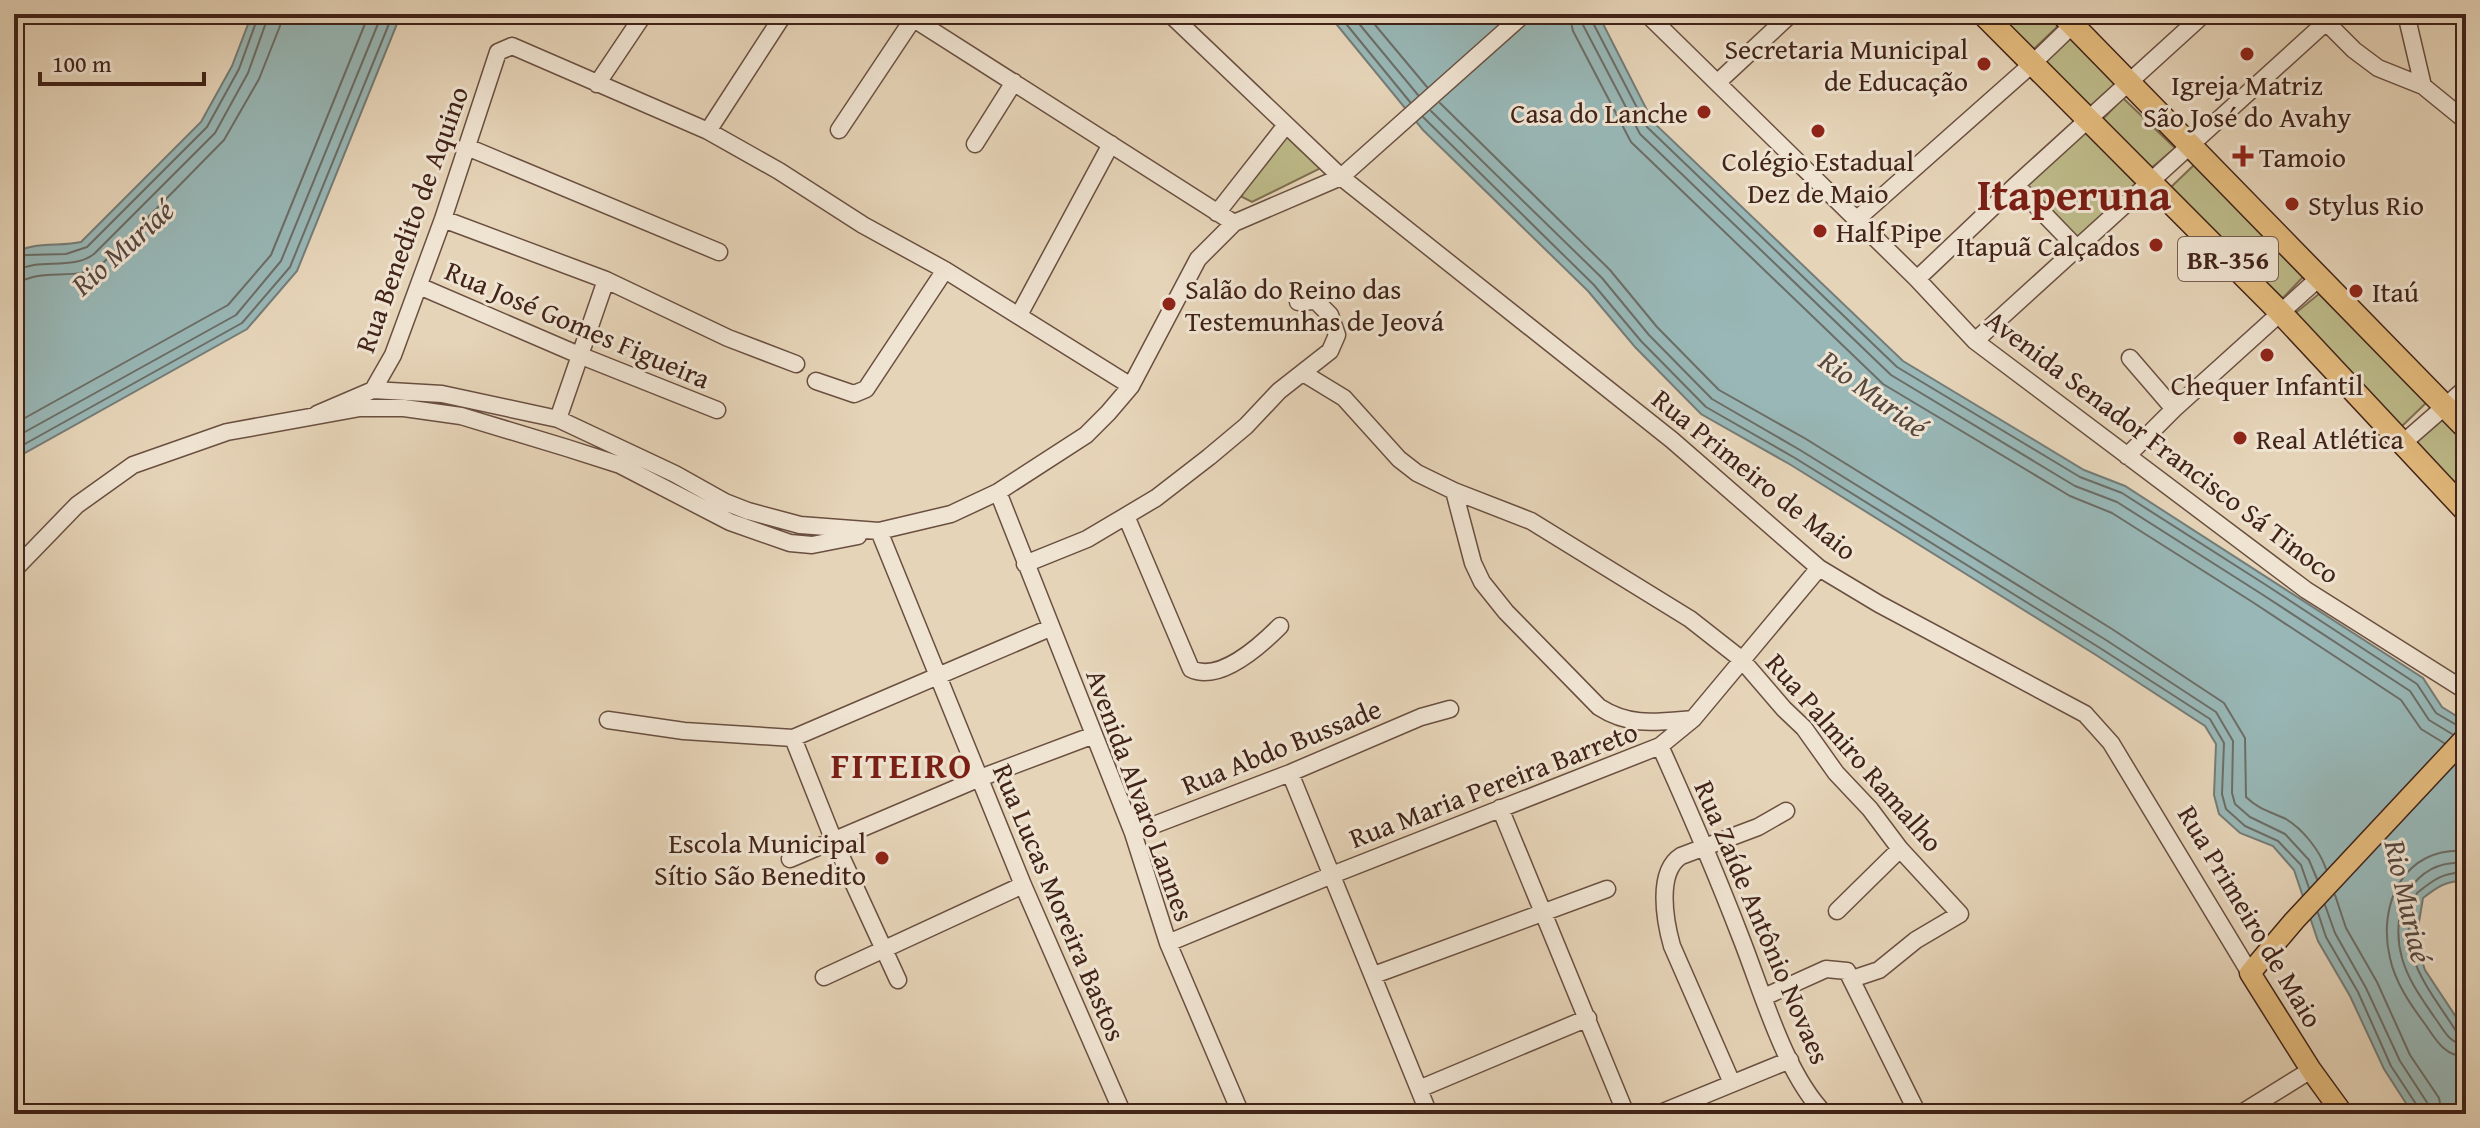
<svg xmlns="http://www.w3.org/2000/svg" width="2480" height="1128" font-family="'Gentium Book Plus',serif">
<rect width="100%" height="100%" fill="#e6d4b8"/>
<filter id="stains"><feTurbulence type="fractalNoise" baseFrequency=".0025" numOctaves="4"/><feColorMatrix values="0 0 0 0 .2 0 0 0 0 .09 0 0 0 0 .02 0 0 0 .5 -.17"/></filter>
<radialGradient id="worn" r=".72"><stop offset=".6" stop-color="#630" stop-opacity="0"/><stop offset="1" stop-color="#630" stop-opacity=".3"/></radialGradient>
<path fill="#bdba89" stroke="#7f6e50" stroke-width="2" d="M1997,14H2048L2059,25L2032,51Z
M2070,37L2117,85L2091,108L2044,60Z
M2123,98L2175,148L2149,170L2099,123Z
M2084,130L2138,186L2078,243L2024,187Z
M1292,137L1318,158L1319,169L1252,202L1242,197L1243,187L1285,138Z
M2194,165L2304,276L2279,302L2170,188Z
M2320,293L2426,403L2400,428L2293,315Z
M2444,414L2466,437V495L2415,441Z"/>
<path fill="#98b7b6" stroke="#757c77" stroke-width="2" d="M252,14H401L297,271L247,329L14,459V254C30,241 61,247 81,242L201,122L232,66Z
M1328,14H1598L1653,122L1903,361L2084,470L2125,486L2423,678L2442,707L2466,722V881C2447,880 2437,887 2423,898L2417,934L2419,952L2425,970L2466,1032V1114H2413L2384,1069L2350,996L2318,941L2294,870L2273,846L2240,833L2219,814L2214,795L2216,744L2205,726L2096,655L1791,465L1701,414L1635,347L1588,291L1423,130Z"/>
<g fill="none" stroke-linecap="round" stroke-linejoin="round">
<path stroke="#6c6d67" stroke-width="2" d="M1338,14L1410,102
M1351,14L1418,95
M1366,14L1427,87
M1569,14L1573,31L1631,142L1883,384L2070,496L2112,513L2254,603L2401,700L2421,729L2444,743
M1581,14L1583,25L1640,134L1891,375L2075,486L2117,502L2260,593L2410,691L2429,720L2452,734
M1591,14L1592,21L1647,127L1897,367L2080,477L2122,493L2266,585L2417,684L2436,713L2460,727
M1440,103L1610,270L1657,327L1719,390L1806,439L2112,629L2224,703L2245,738L2246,797C2258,809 2271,812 2286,819C2303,829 2320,851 2326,869
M1431,111L1602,278L1649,335L1712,399L1800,450L2106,640L2216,712L2233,741L2232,793L2235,804L2250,817L2285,834L2309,860L2317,879
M1423,117L1594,285L1641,341L1706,407L1795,458L2100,648L2210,719L2224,743L2222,794L2226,809L2245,826L2278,841L2301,865L2309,888
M14,259L26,255L66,254L87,247L207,127L239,69L259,14
M14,269C21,269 27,266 34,265C54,262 77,267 94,254L215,133L248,73L269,14
M14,282C22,281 26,279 33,277C57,271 82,280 103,263L224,140L259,79L280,26L281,14
M14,424L228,305L271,255L369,14
M14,438L236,315L281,261L382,14
M14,450L242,323L290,267L393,14
M2466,851C2404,846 2377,904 2390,958C2395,982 2410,1004 2425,1024C2436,1040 2444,1056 2466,1057
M2466,863C2411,858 2389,912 2402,958C2408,980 2422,999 2435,1018C2444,1030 2449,1044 2466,1045
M2466,873C2445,871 2433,880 2417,893C2392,949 2428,987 2456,1031L2466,1035
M2335,895L2346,928L2377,982L2410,1055L2439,1098L2442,1114
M2325,905L2335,933L2366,988L2400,1061L2428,1104L2429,1114
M2318,913L2326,937L2358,992L2391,1066L2418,1107L2419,1114"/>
<defs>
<path id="minor" d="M906,14L1234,223
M1170,14L1341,177L1672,440L1819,568L1879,604L2085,714L2111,743L2250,973
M1647,14L1917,279L1975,341L2306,590L2466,691
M2406,14L2423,86
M2320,16L2354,50L2378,68L2423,86L2466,121
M1718,82L1791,14
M597,84L644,14
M839,130L913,19
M708,131L784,14
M975,144L1014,82
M467,147L719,252
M2016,185L2076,247
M1217,213L1286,125
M443,219L606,280L728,338L796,364
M1856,220L2032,64L2084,14
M1917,279L2016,185L2204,14
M419,286L579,355L717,410
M1019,315L1111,144
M1975,341L2326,22
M2130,358L2174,409
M1303,373L1344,398L1399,459L1417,473L1454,491L1473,563L1482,582L1506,612L1599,707C1630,727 1657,722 1693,719
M816,381L854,394L866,389L945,270
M373,390L442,394L558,419L675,474L725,502L748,511L800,525L879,531L951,514L998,492L1086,435L1108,413L1131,386L1198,259L1234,223L1341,177L1524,14
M317,414L373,390L393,355L443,219L498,52L512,46L708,131L779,171L863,225L945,270L1131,386
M558,419L606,280
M2403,443L2466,388
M2127,456L2174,409L2319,278
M1454,491L1531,521L1690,619L1741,659L1784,709L1804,728L1836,773L1870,809L1900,849L1960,914L1916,940L1879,970L1852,979
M998,492L1133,833L1168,943L1241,1114
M1126,516L1191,669C1220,683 1261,645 1280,626
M879,531L1023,885L1123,1114
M1025,564L1087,539L1156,498L1209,457L1246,426L1279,391L1330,351L1337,335L1330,315L1316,301L1298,302
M14,570L77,505L133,465L227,432L360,408H404L461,416L567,448L620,465L730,522L790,543L812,545L858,536
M608,720L684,731L793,738L1050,628
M793,738L834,841L898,980
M1660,746C1689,810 1716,873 1741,938C1762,991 1785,1074 1825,1114
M1290,773L1429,1114
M1500,808L1626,1114
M1133,833L1290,773L1421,717L1450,709
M790,859L980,778L1094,735
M1837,911L1900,849
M1168,943L1332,875L1660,746L1693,719L1819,568
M1374,975L1607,889
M824,977L1023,885
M1764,997L1826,969L1847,971L1918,1114
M1732,1083L1672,946C1665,921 1656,872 1681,856L1758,827L1786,811
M1419,1089L1588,1018
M1658,1114L1790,1060
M2240,1114L2311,1070"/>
<path id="major" d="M2343,1114L2311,1070L2250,973L2294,921L2466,737"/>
<path id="highway" d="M1983,14L2280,312L2466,511
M2062,14L2466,428"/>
</defs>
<use href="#minor" stroke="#6a4f40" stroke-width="19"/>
<use href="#major" stroke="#412318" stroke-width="23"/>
<use href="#highway" stroke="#412318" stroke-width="25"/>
<use href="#minor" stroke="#efe3d1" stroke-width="16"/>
<use href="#major" stroke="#e3ba7c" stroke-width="20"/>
<use href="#highway" stroke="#e3ba7c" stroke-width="22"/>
</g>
<g fill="#8f2418" stroke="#efe3d1" stroke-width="3">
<circle cx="2247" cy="54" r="8"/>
<circle cx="1984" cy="64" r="8"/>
<circle cx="1704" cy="112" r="8"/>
<circle cx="1818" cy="131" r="8"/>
<path d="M2239 144h8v8h8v8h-8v8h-8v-8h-8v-8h8z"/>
<circle cx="2292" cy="204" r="8"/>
<circle cx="1820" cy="231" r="8"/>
<circle cx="2156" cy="245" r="8"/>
<circle cx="2356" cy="291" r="8"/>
<circle cx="1169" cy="304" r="8"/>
<circle cx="2267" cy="355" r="8"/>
<circle cx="2240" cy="438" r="8"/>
<circle cx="882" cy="858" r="8"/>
</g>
<g text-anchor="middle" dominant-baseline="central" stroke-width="6" stroke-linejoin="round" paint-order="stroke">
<rect fill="#efe3d1" stroke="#755d50" stroke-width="2" x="2178" y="237" width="100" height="44" rx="6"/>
<g font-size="26" font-weight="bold" fill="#412318">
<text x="2228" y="259">BR-356</text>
</g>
<g font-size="28" fill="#412318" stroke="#efe3d1" text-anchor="start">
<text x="1968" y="48" text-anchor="end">Secretaria Municipal<tspan x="1968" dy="32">de Educação</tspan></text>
<text x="2247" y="84" text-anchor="middle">Igreja Matriz<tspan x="2247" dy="32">São José do Avahy</tspan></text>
<text x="1688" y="112" text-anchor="end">Casa do Lanche</text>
<text x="2259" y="156">Tamoio</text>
<text x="1818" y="160" text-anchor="middle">Colégio Estadual<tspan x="1818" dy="32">Dez de Maio</tspan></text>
<text x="2308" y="204">Stylus Rio</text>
<text x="1836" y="231">Half Pipe</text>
<text x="2140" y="245" text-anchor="end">Itapuã Calçados</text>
<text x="1185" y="288">Salão do Reino das<tspan x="1185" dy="32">Testemunhas de Jeová</tspan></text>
<text x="2372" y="291">Itaú</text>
<text x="2267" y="384" text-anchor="middle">Chequer Infantil</text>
<text x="2256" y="438">Real Atlética</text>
<text x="866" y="842" text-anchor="end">Escola Municipal<tspan x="866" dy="32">Sítio São Benedito</tspan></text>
</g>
<g font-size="28" fill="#412318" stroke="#efe3d1">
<text transform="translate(411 219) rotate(-70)">Rua Benedito de Aquino</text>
<text transform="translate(578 324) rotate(23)">Rua José Gomes Figueira</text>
<text transform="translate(2163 446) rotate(37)">Avenida Senador Francisco Sá Tinoco</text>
<text transform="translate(1755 474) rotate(39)">Rua Primeiro de Maio</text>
<text transform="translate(1281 746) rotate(-22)">Rua Abdo Bussade</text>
<text transform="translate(1855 752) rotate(49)">Rua Palmiro Ramalho</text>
<text transform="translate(1493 784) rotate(-21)">Rua Maria Pereira Barreto</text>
<text transform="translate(1141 795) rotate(70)">Avenida Alvaro Lannes</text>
<text transform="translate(1060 902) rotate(67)">Rua Lucas Moreira Bastos</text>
<text transform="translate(2251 916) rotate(59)">Rua Primeiro de Maio</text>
<text transform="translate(1763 922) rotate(67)">Rua Zaíde Antônio Novaes</text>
</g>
<g font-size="30" font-style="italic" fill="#574840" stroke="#efe3d1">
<text transform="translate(122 247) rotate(-42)">Rio Muriaé</text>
<text transform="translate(1874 393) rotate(36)">Rio Muriaé</text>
<text transform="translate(2409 901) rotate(77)">Rio Muriaé</text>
</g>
<g font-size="36" font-weight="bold" letter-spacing="2" fill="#7a1f14" stroke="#efe3d1">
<text x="902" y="764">FITEIRO</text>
</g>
<g font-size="44" font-weight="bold" fill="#7a1f14" stroke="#efe3d1">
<text x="2074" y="194">Itaperuna</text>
</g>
</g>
<rect width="2480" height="1128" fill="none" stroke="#e6d4b8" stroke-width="48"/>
<rect x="16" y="16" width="2448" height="1096" fill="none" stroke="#412318" stroke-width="4"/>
<rect x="24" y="24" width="2432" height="1080" fill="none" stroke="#412318" stroke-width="2"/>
<path d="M40 72v12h164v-12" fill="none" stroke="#412318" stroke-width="4"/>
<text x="52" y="72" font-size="24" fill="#412318" stroke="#efe3d1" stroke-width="6" paint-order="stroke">100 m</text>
<rect width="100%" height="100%" filter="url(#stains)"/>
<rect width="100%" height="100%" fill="url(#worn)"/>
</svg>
